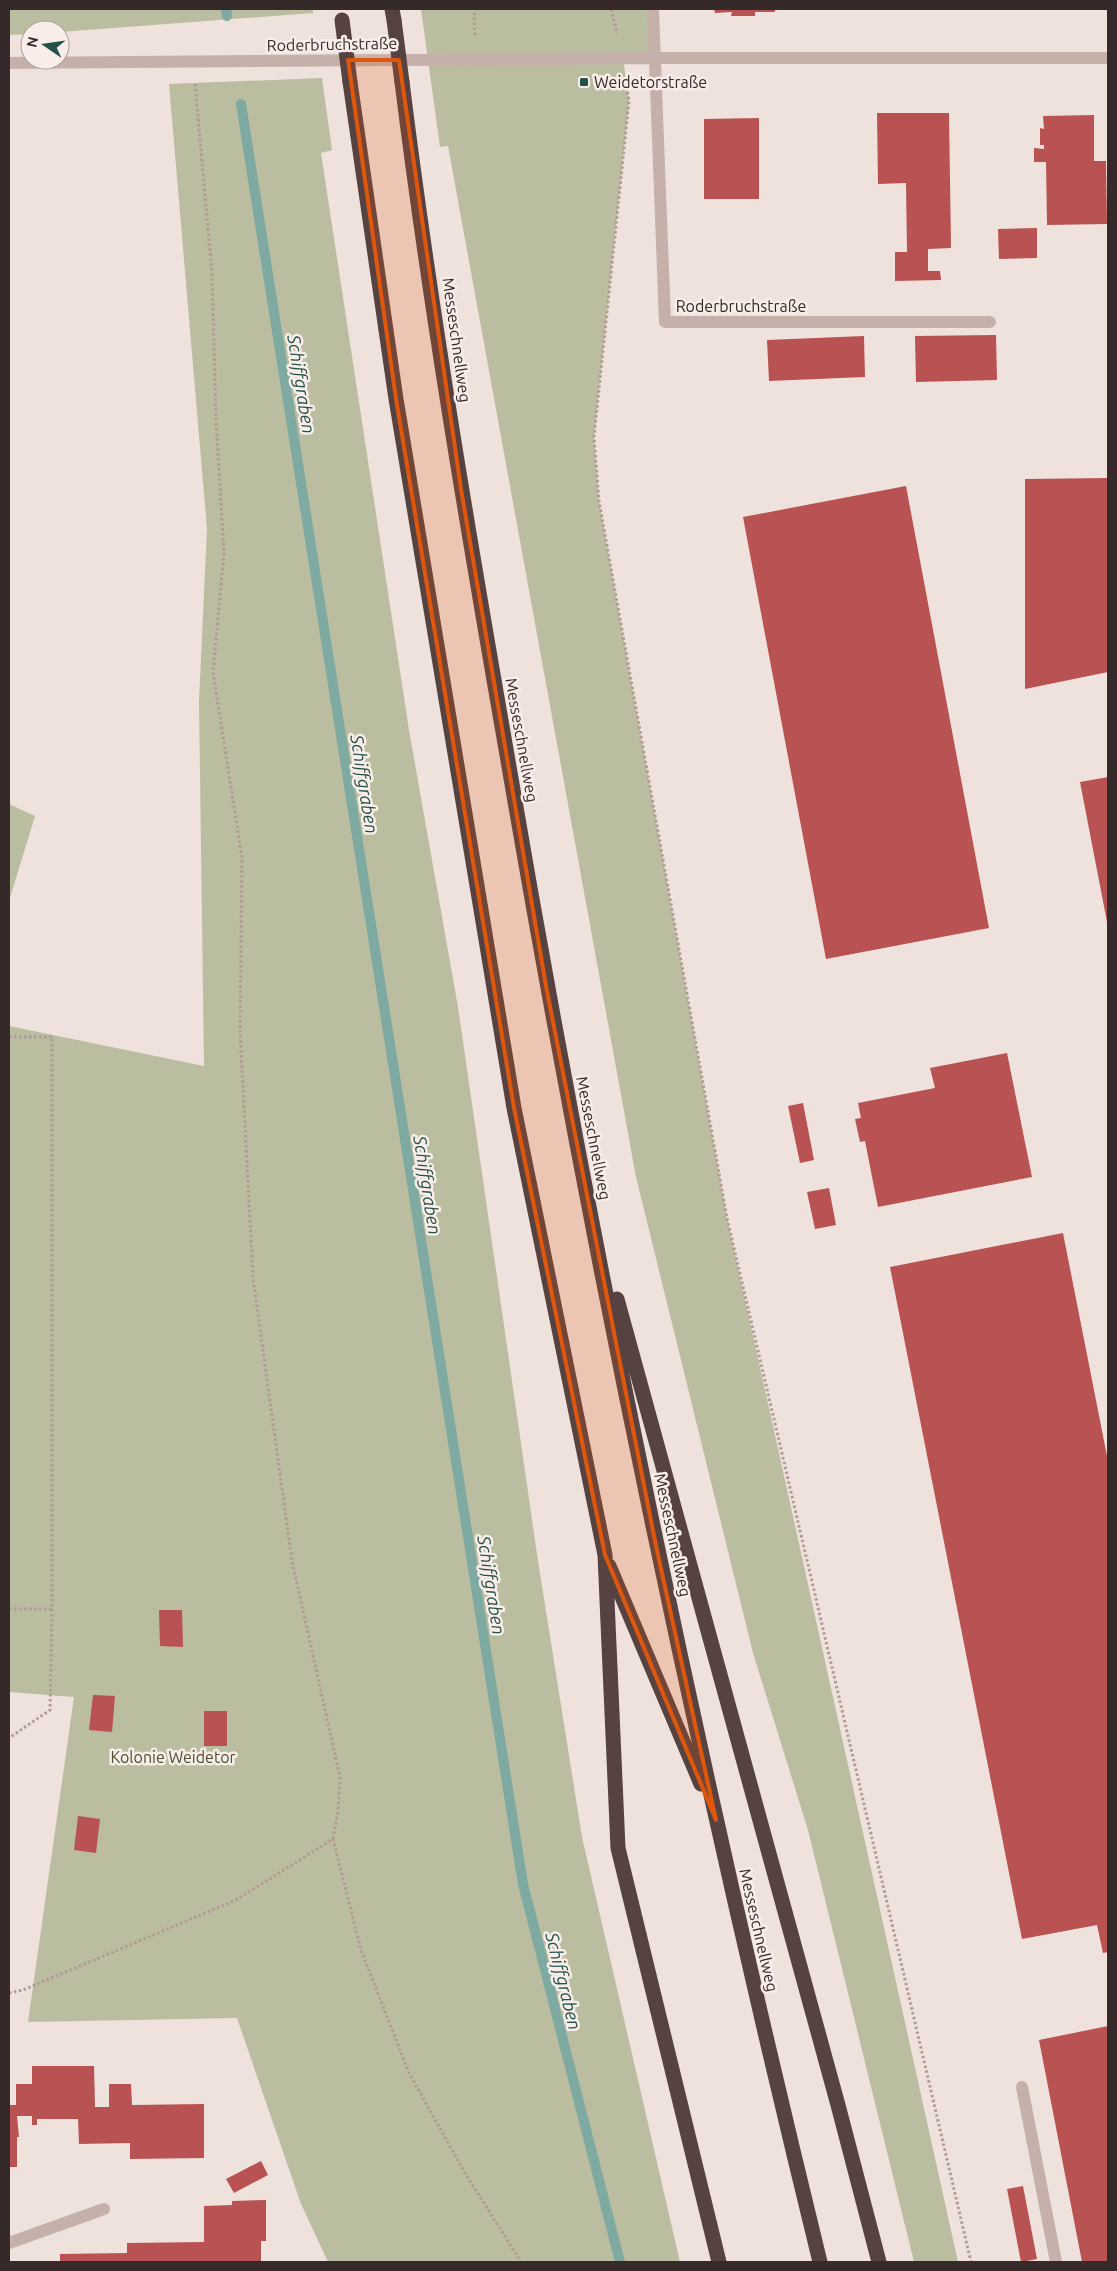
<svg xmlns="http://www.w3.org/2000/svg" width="1117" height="2271" font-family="Ubuntu,sans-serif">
<rect width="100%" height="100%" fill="#efe2dd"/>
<path fill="#babd9f" d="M9,9H313V13L60,32L30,30V34L9,35Z
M421,9H653L656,58H623L629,101L594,437L599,501L727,1218L958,2262H914L808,1830L753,1653L636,1177L448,146L440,147Z
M322,78L332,150L321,153L409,730L458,1007L538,1561L582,1837L680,2262H328L301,2204L237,2018L28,2022L74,1697L9,1692V1026L204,1066L199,701L207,529L169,84Z
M9,804L35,816L9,901Z"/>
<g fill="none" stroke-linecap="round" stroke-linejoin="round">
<path stroke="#7faaa1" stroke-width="10" d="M226,9L227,16
M241,104L523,1884L620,2262"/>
</g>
<path fill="#b95252" d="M714,9H775V12H755V16H731L732,12L715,13Z
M877,113H949L951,248L928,249V271H940L941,280L895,281V252H907L906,183L878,184Z
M1094,115V161H1106L1107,224L1047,225L1046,162H1034V148L1044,149V145H1040V128L1044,129L1043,116Z
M759,118V199H704V119Z
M1037,228V258L999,259L998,229Z
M996,335L997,380L916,382L915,336Z
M864,336L865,377L769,381L767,340Z
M1108,478V672L1025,689V479Z
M906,486L989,928L826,959L743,517Z
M1108,777V922H1107L1080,782Z
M1007,1053L1032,1177L878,1207L865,1141L860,1142L855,1119L861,1118L858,1103L935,1088L930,1068Z
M803,1103L814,1160L800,1163L788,1106Z
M829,1188L836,1225L815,1229L807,1192Z
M1063,1233L1108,1461V1952L1103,1953L1097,1925L1022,1939L890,1267Z
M159,1610H182L183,1647L160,1646Z
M93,1695L115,1696L112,1732L89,1730Z
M204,1711H227V1746H204Z
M78,1816L100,1819L96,1853L74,1850Z
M1108,2026V2262H1082L1039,2040Z
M32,2066H94L95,2107H109V2084H131L132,2105L204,2104V2158L130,2159V2143L79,2144L78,2119H37V2125H32V2116H17L19,2137H17V2167H9V2105H16V2084H32Z
M261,2161L268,2175L234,2193L226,2179Z
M1023,2186L1037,2259L1021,2262L1007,2189Z
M266,2200V2241H261V2262H60V2254L127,2253V2243L204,2242V2206L232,2205V2201Z"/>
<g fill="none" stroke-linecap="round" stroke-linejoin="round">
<path stroke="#b29a95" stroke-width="3" stroke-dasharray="2.5 2.5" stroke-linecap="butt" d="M611,9L617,34
M475,35L474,16L476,9
M626,82L629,101L594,437L599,501L727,1218L971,2262
M195,84L212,273L216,419L224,553L213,672L242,858L240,1030L253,1278L292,1561L340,1777L338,1811L333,1839
M9,1037H52V1609L50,1710L9,1738
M9,1609H52
M9,1993L23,1990L236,1900L333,1839L361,1950L409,2073L465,2173L521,2262"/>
<path stroke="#c6b0aa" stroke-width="12" d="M653,9L665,322H990
M9,63L656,58H1108
M1022,2087L1056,2262
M9,2243L104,2209"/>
<path stroke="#554241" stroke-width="15" d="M392,9L394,20
M350,82L396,399L514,1108L605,1555L618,1848L719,2262
M402,82C430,307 468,531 507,755C593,1261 698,1764 820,2262
M617,1299L838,2105L879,2262
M609,1566L701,1784"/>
<path stroke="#554241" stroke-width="15" d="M342,20L350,82
M394,20L402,82"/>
</g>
<path fill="#df570d" fill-opacity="0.2" stroke="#df570d" stroke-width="4" stroke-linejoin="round" d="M348,60H399L461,489L546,986L655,1541L716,1820L605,1555L514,1108L396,399Z"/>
<rect fill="#235249" stroke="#f8ede9" stroke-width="2" x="579" y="77" width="10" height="10" rx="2.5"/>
<g text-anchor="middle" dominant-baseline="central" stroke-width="5" stroke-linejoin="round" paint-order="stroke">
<g font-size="16" fill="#352a29" stroke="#f8ede9">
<text transform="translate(332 44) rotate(-1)">Roderbruchstraße</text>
<text x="741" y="306">Roderbruchstraße</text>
<text transform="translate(457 340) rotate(82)">Messeschnellweg</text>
<text transform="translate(522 740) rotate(80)">Messeschnellweg</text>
<text transform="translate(594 1138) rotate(79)">Messeschnellweg</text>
<text transform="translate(673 1535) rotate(78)">Messeschnellweg</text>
<text transform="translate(759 1930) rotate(77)">Messeschnellweg</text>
</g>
<g font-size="16" fill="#352a29" stroke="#f8ede9" text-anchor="start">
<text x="594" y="82">Weidetorstraße</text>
</g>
<g font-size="16" fill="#4c502f" stroke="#f8ede9">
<text x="173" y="1757">Kolonie Weidetor</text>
</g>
<g font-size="18" font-style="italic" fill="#235249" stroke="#f8ede9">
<text transform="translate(302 384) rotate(81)">Schiffgraben</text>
<text transform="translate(365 784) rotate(81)">Schiffgraben</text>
<text transform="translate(428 1185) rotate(81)">Schiffgraben</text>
<text transform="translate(492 1585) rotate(81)">Schiffgraben</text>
<text transform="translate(564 1981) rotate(76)">Schiffgraben</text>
</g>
</g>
<rect width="1117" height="2271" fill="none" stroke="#352a29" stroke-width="20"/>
<g transform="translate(45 45) rotate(283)"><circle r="24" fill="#f8ede9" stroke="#aa9f9c"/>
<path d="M0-4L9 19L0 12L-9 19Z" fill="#235249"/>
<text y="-8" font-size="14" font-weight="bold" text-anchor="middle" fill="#352a29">N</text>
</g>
</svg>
